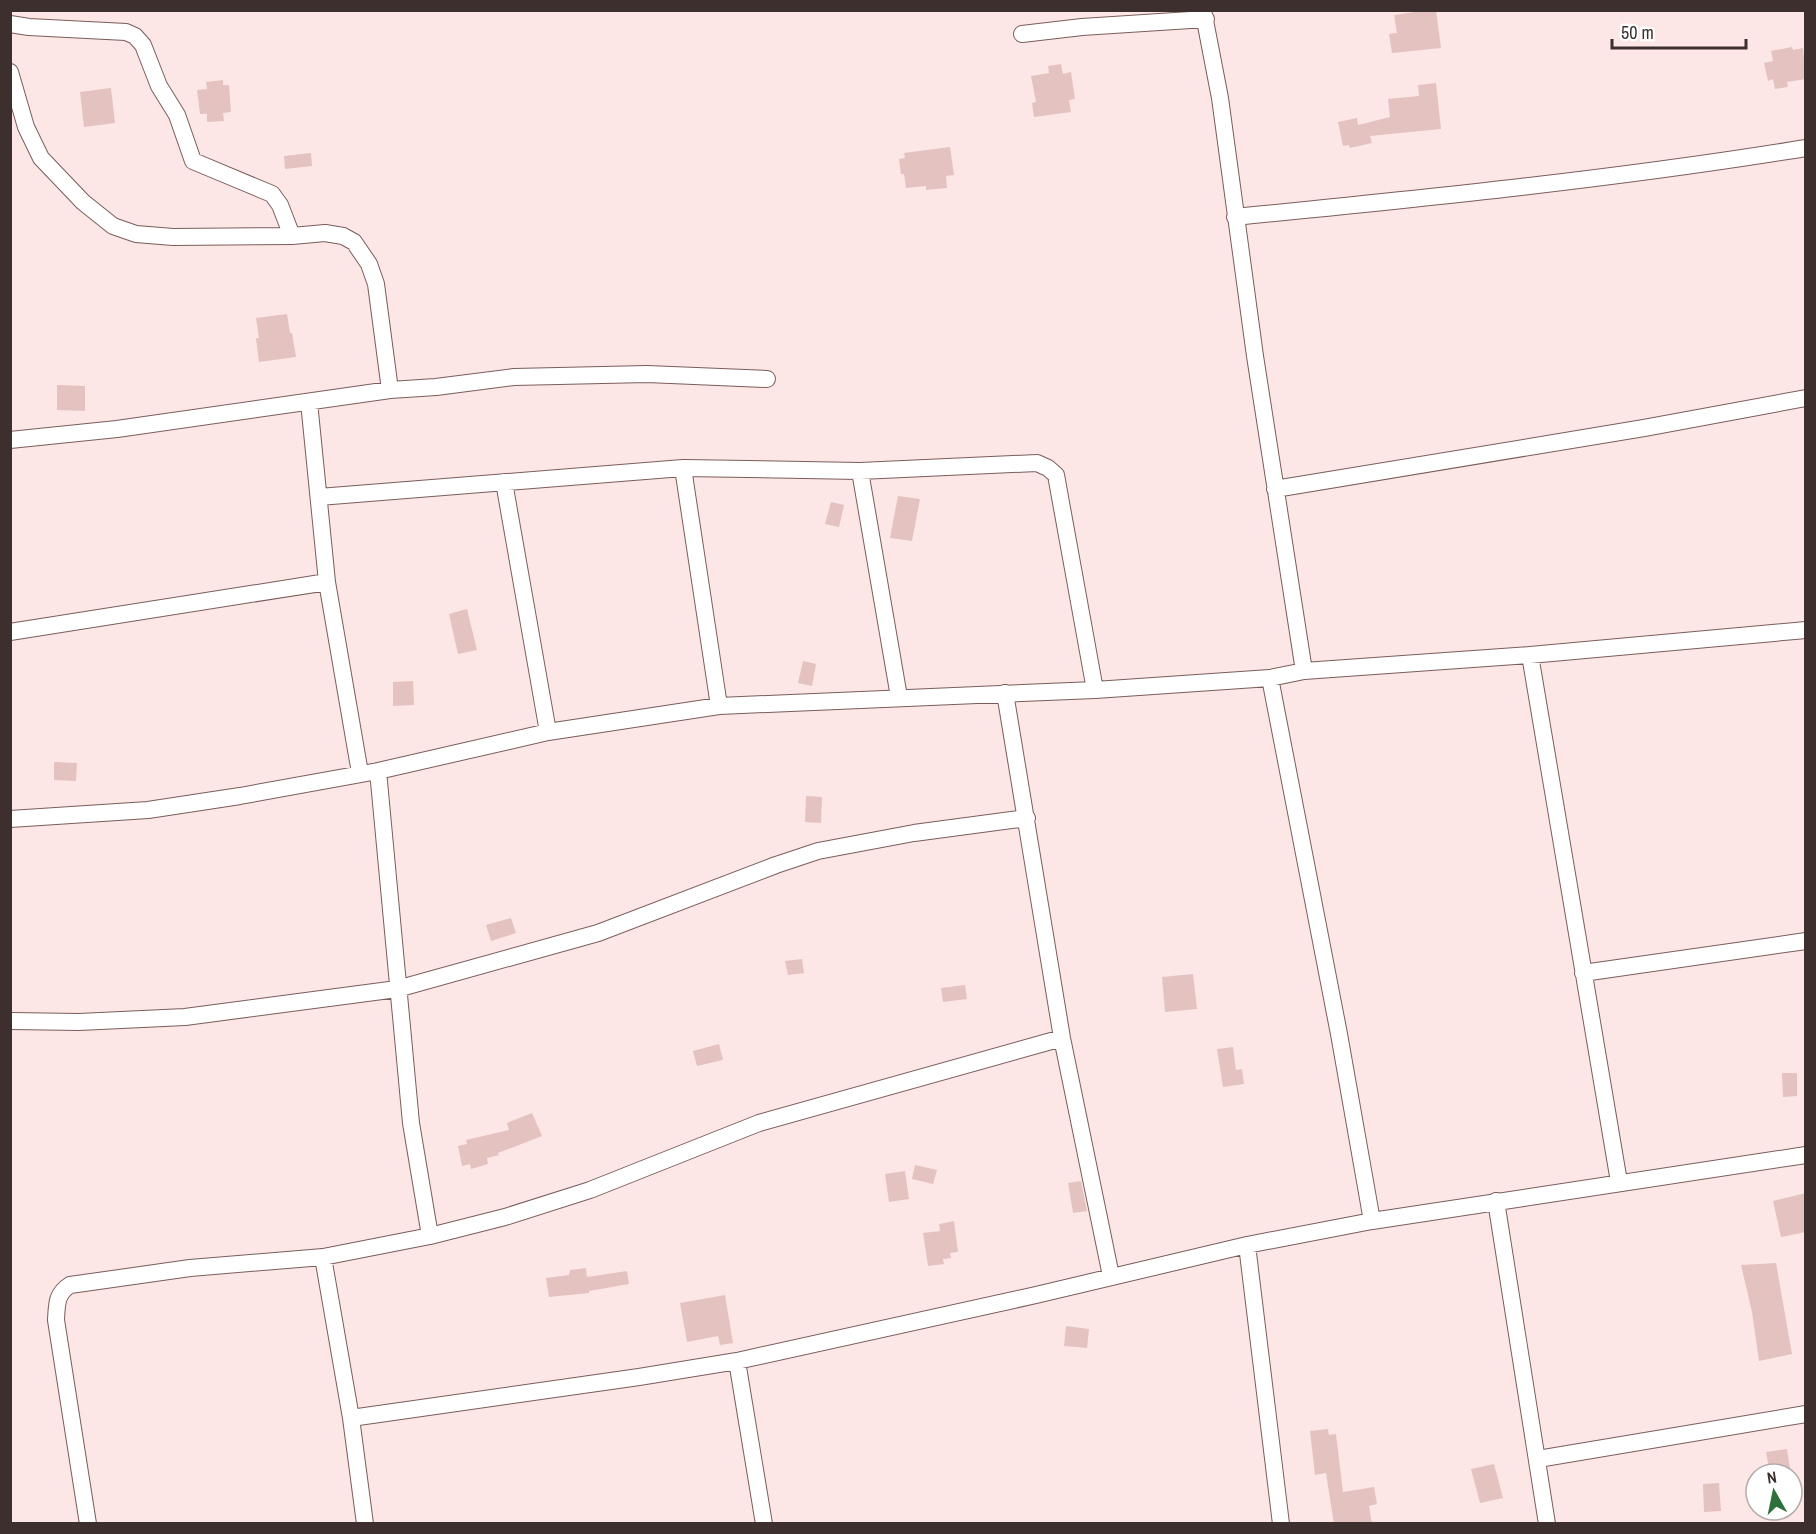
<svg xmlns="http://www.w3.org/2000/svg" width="1816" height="1534" font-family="'Archivo Narrow',sans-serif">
<rect width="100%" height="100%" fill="#fce7e6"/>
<path fill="#e4c2c0" d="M1429,10H1436L1441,48L1392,53L1389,34L1397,33L1394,15Z
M1792,47L1793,50L1803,48L1806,79L1787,82L1788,87L1775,89L1773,79L1768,81L1764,63L1773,61L1771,51Z
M1061,64L1063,74L1071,72L1075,99L1069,100L1071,112L1034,117L1032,103L1036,102L1031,76L1049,73L1048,66Z
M223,80V85H229L231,112L223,113L224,121L207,122V114H200L197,90L207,89L206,82Z
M1436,83L1441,129L1370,136L1372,143L1350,148L1349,145L1343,146L1338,122L1357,118L1358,125L1390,117L1388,99L1419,96L1418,85Z
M111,88L115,123L84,127L80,92Z
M950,147L954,175L946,176L947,188L926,190V186L906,188L904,174H901L899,159L905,158L904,153Z
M311,153L312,166L285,169L284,156Z
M287,314L290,333H292L296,357L259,362L256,338H259L256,318Z
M57,385L85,386V411L57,410Z
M898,496L920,499L912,541L890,538Z
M831,502L844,505L839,527L825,524Z
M467,609L477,650L458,654L449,614Z
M803,661L816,664L812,686L798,683Z
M413,681L414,705L393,706V682Z
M54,762L77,763L76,781L54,780Z
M806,796L822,797L821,823L805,822Z
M511,918L516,933L491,941L486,925Z
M802,959L804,973L788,975L785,961Z
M1193,974L1197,1009L1165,1012L1162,977Z
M965,985L967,999L943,1002L941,988Z
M719,1044L723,1060L697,1066L693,1051Z
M1233,1047L1236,1070L1242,1069L1244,1084L1223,1087L1217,1049Z
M1782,1073H1797V1096L1783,1097Z
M532,1113L542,1136L498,1153L499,1155L487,1158L488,1164L471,1169L470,1164L462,1166L458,1146L467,1144L466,1140L509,1130L507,1123Z
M915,1165L937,1170L933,1184L912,1179Z
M905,1171L909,1199L889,1202L885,1174Z
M1081,1181L1087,1211L1073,1213L1068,1183Z
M1806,1193V1232L1781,1237L1773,1201Z
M954,1221L958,1252L950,1253L951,1258L943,1259L944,1264L928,1266L923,1233L940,1231L939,1224Z
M1776,1263L1792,1354L1759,1361L1752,1312L1741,1265Z
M586,1268L587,1277L627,1271L629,1284L589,1291V1293L549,1297L546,1278L569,1275L570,1270Z
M725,1295L733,1343L720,1345L718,1336L687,1342L680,1303Z
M1066,1326L1089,1329L1087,1348L1064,1346Z
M1328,1429L1329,1435L1336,1434L1343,1492L1374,1487L1377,1504L1369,1506L1372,1524H1334L1326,1473L1315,1475L1310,1431Z
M1787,1449L1791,1474H1770L1766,1452Z
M1494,1464L1503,1498L1480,1503L1471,1469Z
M1719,1483L1721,1511L1704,1512L1703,1484Z"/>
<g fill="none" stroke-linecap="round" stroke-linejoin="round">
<defs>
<path id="minor" d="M1203,10L1220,98L1255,356L1304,671
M10,24L29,27L126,32L135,36L143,45L159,86L177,115L193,161L272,194L280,205L292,236
M1022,34L1082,27L1206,19
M10,72L26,127L41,158L83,202L113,226L136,234L173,237L292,236L325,233L343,236L354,242L369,264L376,284L390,390
M1235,217C1426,198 1616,179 1806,148
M309,402L327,582L360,773
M10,440L117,429L390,390L436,387L514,377L647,374L767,379
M683,468L719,706
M860,471L899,697
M504,482L548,732
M1275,489L1644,428L1806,398
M319,497L683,468L860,471L1037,463L1048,468L1056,475L1095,690
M10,632L327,582
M1530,655L1619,1182
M1270,678L1339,1034L1372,1221
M1005,693L1062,1038L1111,1276
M378,771L411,1123L430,1236
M10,819L148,810L240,796L378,771L548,732L719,706L1095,690L1270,678L1304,671L1530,655L1806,630
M1583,973L1806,941
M10,1021L79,1022L185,1017L397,989L598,933L776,865L818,851L914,833L1027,818
M1496,1201L1547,1524
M1247,1245L1281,1524
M323,1257L351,1418L365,1524
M737,1361L764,1524
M351,1418L639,1377L737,1361L1036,1295L1247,1245L1372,1221L1806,1155
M1538,1459L1806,1414
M88,1524L56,1320C57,1304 56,1294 70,1285L190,1268L323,1257L430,1236L505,1217L590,1190L759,1123L1062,1038"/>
</defs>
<use href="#minor" stroke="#7a5d5b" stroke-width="18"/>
<use href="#minor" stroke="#fff" stroke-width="16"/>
</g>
<rect width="1816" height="1534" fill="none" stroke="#3c2f2e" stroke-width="24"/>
<g transform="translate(1774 1492) rotate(351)"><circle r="28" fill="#ffffff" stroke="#b1acab" stroke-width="1.5"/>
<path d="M0-4.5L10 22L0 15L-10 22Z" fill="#2d703b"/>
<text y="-9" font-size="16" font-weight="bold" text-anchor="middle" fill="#3c2f2e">N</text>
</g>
<path d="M1612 39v9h134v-9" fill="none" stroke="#3c2f2e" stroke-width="3"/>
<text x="1621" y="39" font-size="18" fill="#3c2f2e" stroke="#ffffff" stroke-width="4.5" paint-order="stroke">50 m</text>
</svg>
